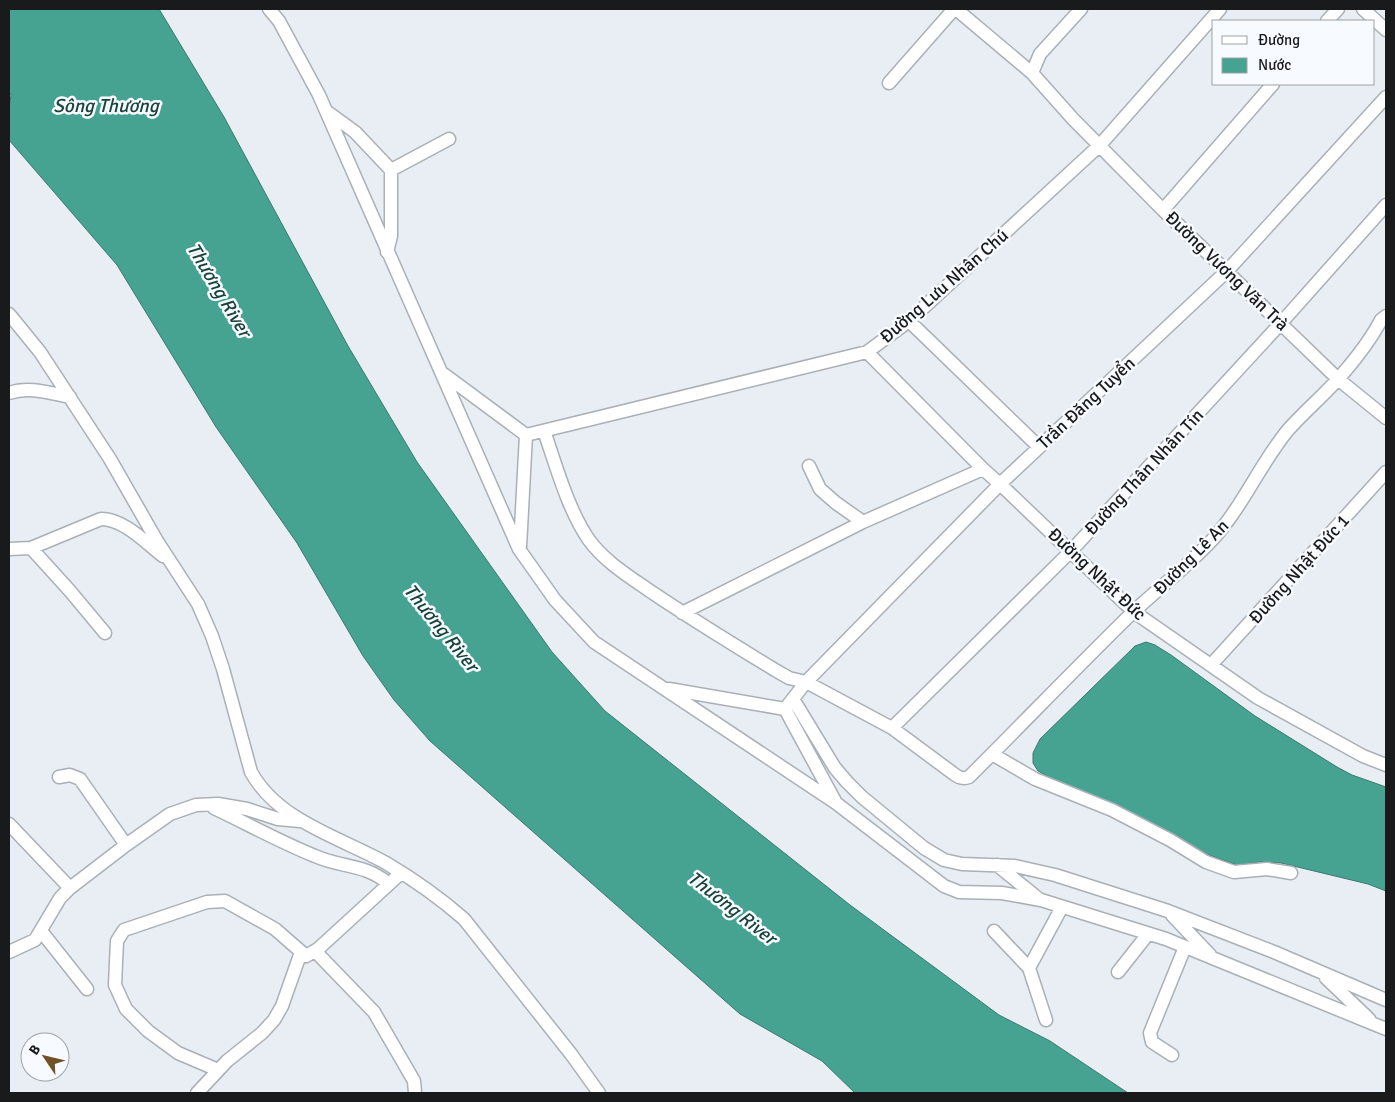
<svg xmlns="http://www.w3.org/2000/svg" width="1395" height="1102" font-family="Signika,sans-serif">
<rect width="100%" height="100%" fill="#e8eef4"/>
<path fill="#46a392" stroke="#387a6f" d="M9,9H159L224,117L348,346L417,462L552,652L605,711L850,905L999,1015L1050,1041L1128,1093H855L822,1061L740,1014L430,741L394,700L363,656L297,543L216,427L117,265L9,140V109L11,95L9,92Z
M1146,642L1155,645L1171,655L1255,716L1337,767L1352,775L1386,787V891L1368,884L1281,863L1260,862L1237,865L1209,855L1113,804L1082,791L1060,783L1038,771L1033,763V753L1040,739L1135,646Z"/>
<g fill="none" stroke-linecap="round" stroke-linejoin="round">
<defs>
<path id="minor" d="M269,9L279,21L319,95L519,549L555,600L594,642L836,803L944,886L959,892L1002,893L1041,900L1166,939L1386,1029
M956,9L1032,73L1073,119L1163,210L1338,379L1386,418
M1363,9L1386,30
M1327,21L1338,9
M1032,73L1040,54L1081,9
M889,83L954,9
M329,113L355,132L391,170
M1163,210L1273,84
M387,252L391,236V170L449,139
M9,314L40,352L110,459L157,541L198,604L212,636L223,669L251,772C278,821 339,837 386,863C413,879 440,898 464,919L571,1054L599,1093
M909,321L1039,447
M867,352L983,469L1000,484L1134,612L1258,698L1363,756L1386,765
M445,375L526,435L520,547
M9,393C30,386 49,393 70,397
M544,431C556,465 568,510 589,540C605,562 630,577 653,593C693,620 734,645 775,670L789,678L806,682L892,728L954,774C959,778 963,779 969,777C1024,722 1077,667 1132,613C1159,588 1188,566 1213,539C1243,506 1260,464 1288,430C1304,412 1323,396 1339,378C1354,361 1370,341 1381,320L1386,316
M526,435L867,352L909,321L1100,145L1220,9
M809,466L820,489L836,503L863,522
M31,548L70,591L105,633
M9,549L31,548L101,519C124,519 145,542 163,556
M682,613L863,522L983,469
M1211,665L1386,472
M669,689L785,709L835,801
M793,699L835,768L847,782L862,797L924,848L944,860L962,864L1015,866L1055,875L1168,911L1274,952L1386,1000
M785,709L806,682L1000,484L1227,271L1386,97
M892,728L1071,551L1281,323L1386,205
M992,754L1035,779L1112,810L1170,840L1206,862L1234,872L1267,869L1291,873
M59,777L70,775L80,779L126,845
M214,808C248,824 280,842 315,856C342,868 364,863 389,884
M9,824L70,888
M997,865L1039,899
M1172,915L1210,955
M41,931L87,989
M994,931L1029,968
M315,951L374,1012L414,1081L415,1093
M9,952L35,940L60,898L70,888L126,845L170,814L196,805L218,804L247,809L278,819L300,821
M1118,972L1148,934
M1326,978L1369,1019
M1046,1020L1029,968L1062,907
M1172,1055L1152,1042L1150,1033L1185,947
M218,1070L178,1053L148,1031L126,1009L115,985L117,941L124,930L207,902L225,901L275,929L306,956L318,949L401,873
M197,1093L227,1061L262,1033L274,1020L282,1006L301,952"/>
</defs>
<use href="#minor" stroke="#aab0b6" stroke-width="15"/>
<use href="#minor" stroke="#fff" stroke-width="12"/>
</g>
<g text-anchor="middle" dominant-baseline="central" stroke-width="5" stroke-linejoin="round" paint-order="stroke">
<g font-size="18" fill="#181a1c" stroke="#f7fbff">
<text transform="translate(1227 271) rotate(44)">Đường Vương Văn Trà</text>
<text transform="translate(944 286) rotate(-41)">Đường Lưu Nhân Chú</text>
<text transform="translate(1086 403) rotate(-43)">Trần Đăng Tuyển</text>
<text transform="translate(1144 472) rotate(-47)">Đường Thân Nhân Tín</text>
<text transform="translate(1191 557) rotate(-45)">Đường Lê An</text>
<text transform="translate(1299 569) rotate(-48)">Đường Nhật Đức 1</text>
<text transform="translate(1097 574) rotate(43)">Đường Nhật Đức</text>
</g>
<g font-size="19" font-style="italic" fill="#19433b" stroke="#f7fbff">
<text x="106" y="106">Sông Thương</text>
<text transform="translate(219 290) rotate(59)">Thương River</text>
<text transform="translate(441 628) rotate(51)">Thương River</text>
<text transform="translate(732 908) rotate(38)">Thương River</text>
</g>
</g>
<rect width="1395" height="1102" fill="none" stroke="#181a1c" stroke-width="20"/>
<rect x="1212" y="20" width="162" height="65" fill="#f7fbff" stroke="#9ea1a4"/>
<rect x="1222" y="36" width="25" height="8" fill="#ffffff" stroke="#9ea1a4"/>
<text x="1258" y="45" font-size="15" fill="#181a1c">Đường</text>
<rect x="1222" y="58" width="25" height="15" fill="#46a392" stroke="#9ea1a4"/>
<text x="1258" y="70" font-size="15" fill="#181a1c">Nước</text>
<g transform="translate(45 1057) rotate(305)"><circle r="24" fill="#f7fbff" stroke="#9ea1a4"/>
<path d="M0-4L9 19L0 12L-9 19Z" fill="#6f5326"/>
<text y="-8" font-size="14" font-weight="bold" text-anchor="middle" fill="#181a1c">B</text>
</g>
</svg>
